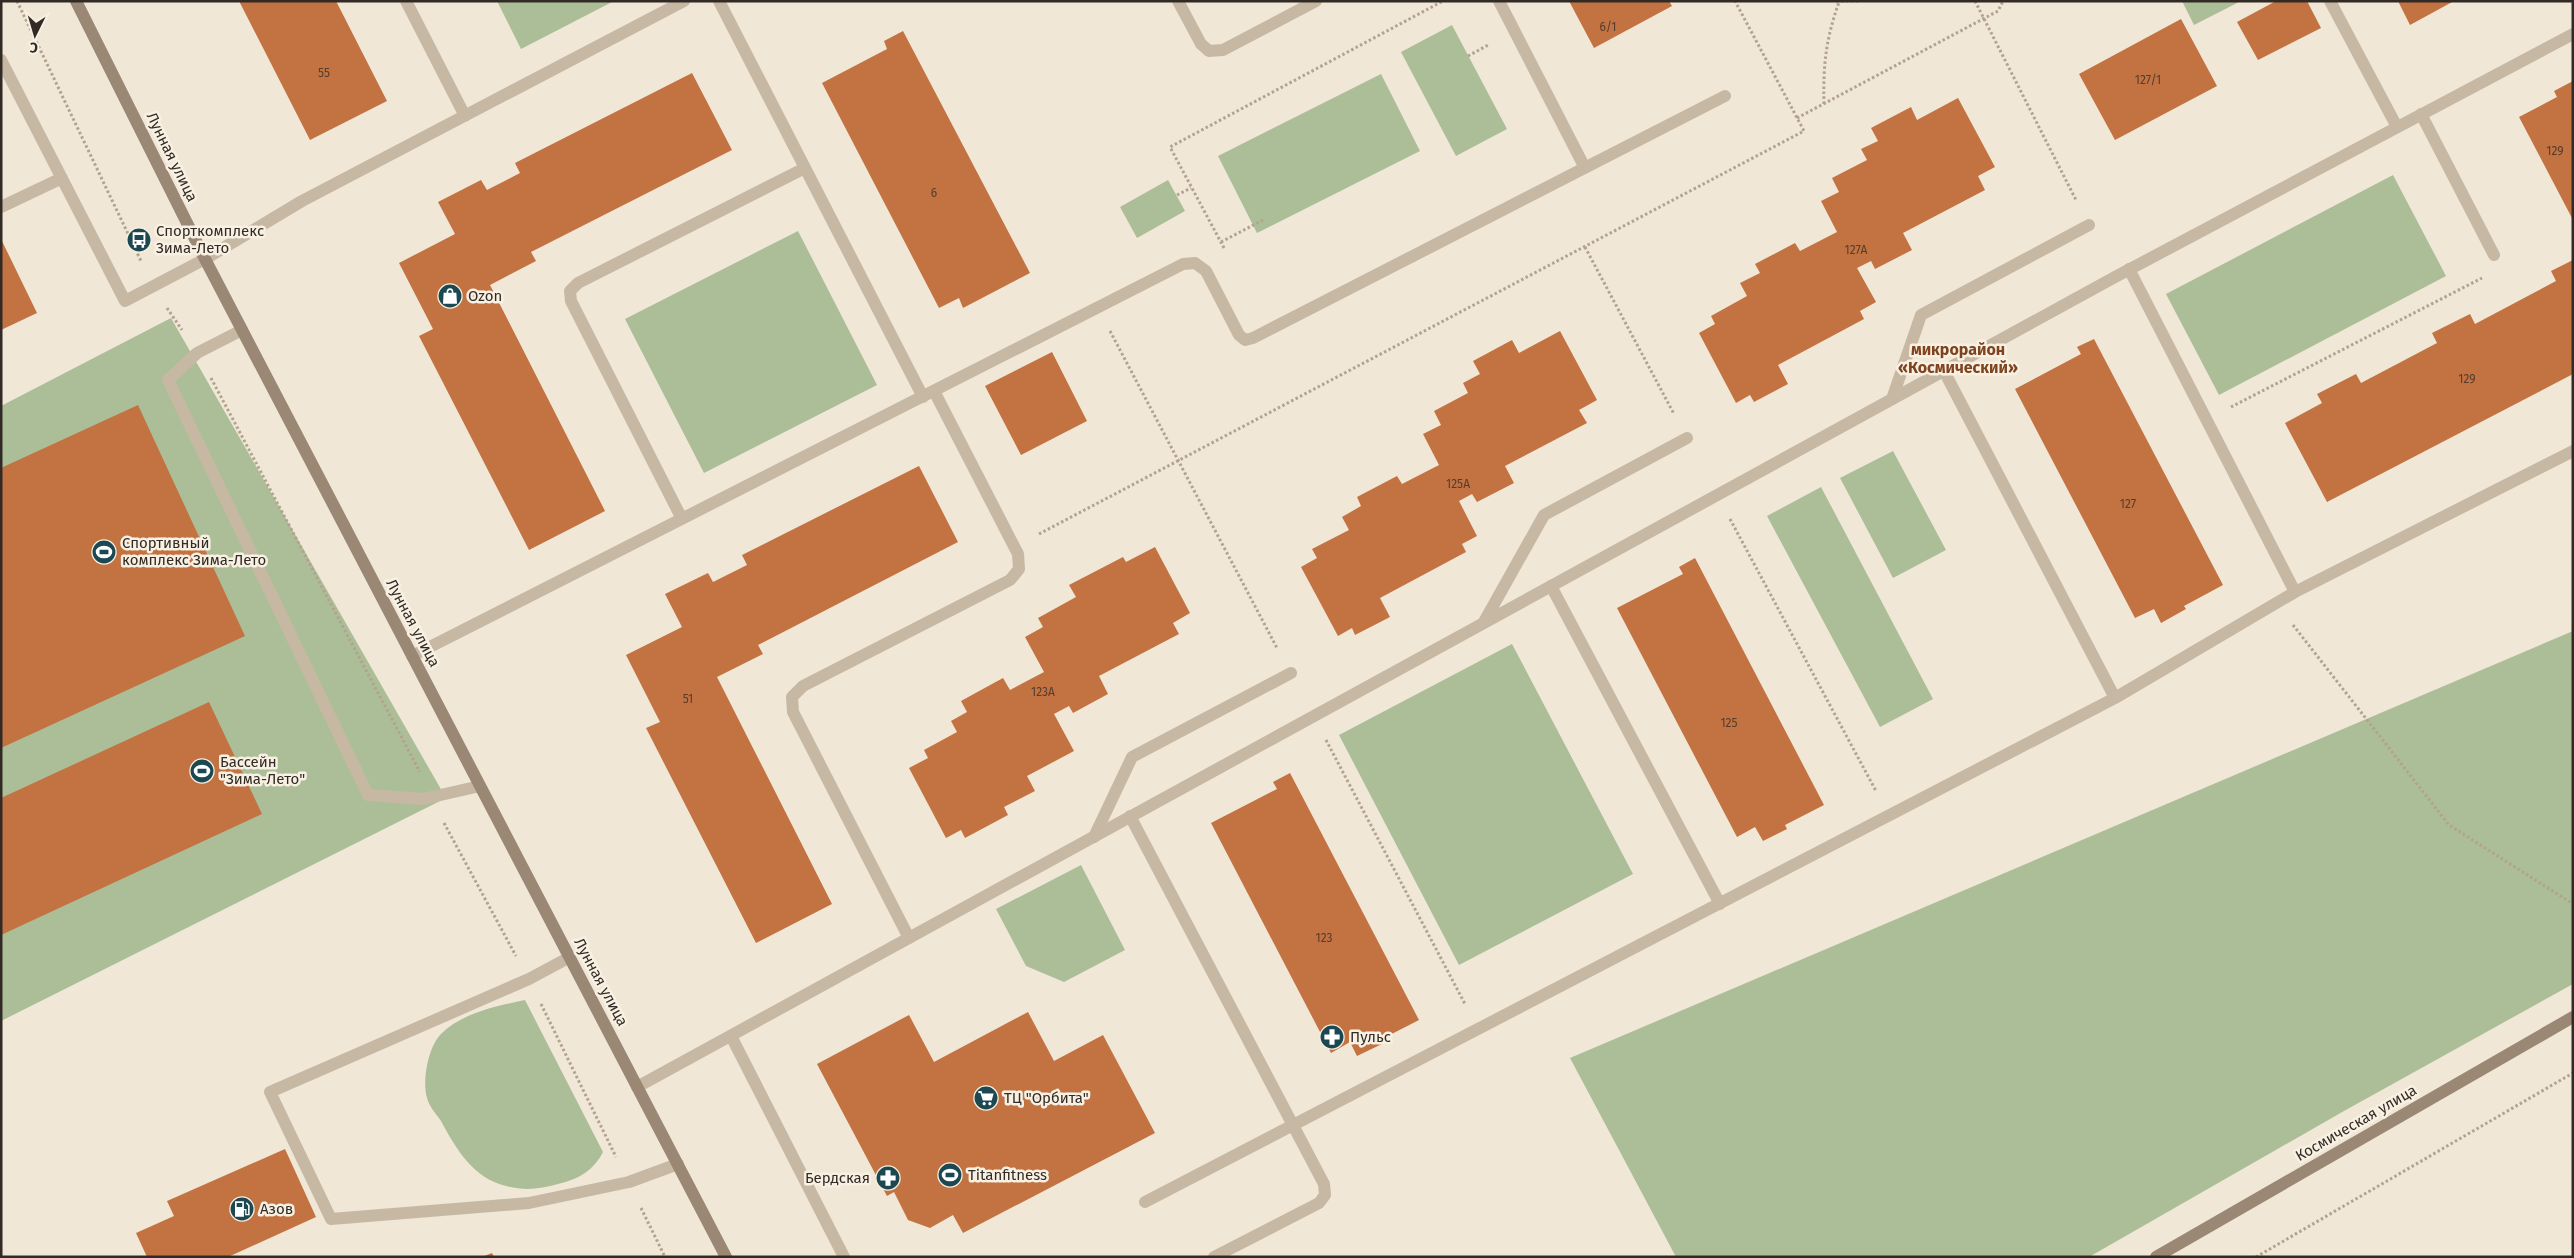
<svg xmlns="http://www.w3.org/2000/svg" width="2574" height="1258" font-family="'Fira Sans',sans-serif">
<rect width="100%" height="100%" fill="#f0e7d7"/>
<path fill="#acbe98" d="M497,1H614L521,49Z
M2182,1H2241L2194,25Z
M1452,25L1507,129L1456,156L1401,52Z
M1381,74L1420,151L1257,233L1218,156Z
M2393,175L2446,276L2219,395L2166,294Z
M1168,180L1185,211L1137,238L1120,207Z
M798,231L877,385L704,473L625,319Z
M171,318L446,798L1,1021V406Z
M1893,451L1946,550L1893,578L1840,478Z
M1821,487L1933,699L1880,727L1767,516Z
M2573,631V984L2344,1111L2089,1257H1676L1570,1058Z
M1512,644L1633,874L1459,965L1339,735Z
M1081,865L1125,950L1064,982L1026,966L996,909Z
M525,1000L603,1152C593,1171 579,1179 558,1184C540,1189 525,1191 506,1186C473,1178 456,1149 441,1121C436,1114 429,1106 427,1098C422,1081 428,1047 441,1034C462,1013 496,1006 525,1000Z"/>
<path fill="#c37242" d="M239,1H336L387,101L310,140Z
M1569,1H1669L1672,6L1594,48Z
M2276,1H2307L2321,28L2258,60L2237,22Z
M2398,1H2454L2410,25Z
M2181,19L2217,86L2115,140L2079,74Z
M903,31L1030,273L963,308L959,298L939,308L822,83L887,49L884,41Z
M692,73L732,150L531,252L536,261L490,285L605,511L529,550L419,336L433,329L399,263L455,234L438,202L481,180L487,190L520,173L515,163Z
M2573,81V220L2519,117L2557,97L2554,91Z
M1958,98L1995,167L1978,176L1985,190L1903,233L1912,250L1875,269L1871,261L1857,268L1876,302L1860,311L1864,319L1778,365L1788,384L1754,402L1750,395L1736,403L1699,333L1715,324L1711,316L1747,296L1740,283L1760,273L1755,264L1795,243L1800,251L1837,232L1821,201L1839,192L1832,178L1867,160L1861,149L1878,141L1871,128L1911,107L1917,120Z
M1,239L37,313L1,330Z
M2573,260V374L2327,502L2285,423L2322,403L2317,394L2356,374L2361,383L2437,343L2432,333L2470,314L2475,324L2556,281L2551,271Z
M1560,331L1597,400L1579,410L1587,423L1505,466L1514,483L1477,502L1472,494L1459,501L1477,536L1462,544L1466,552L1380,598L1390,617L1355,635L1352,628L1338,636L1301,567L1317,558L1312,549L1349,530L1342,517L1361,506L1357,497L1397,476L1402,484L1439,465L1423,434L1441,425L1434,411L1468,393L1463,383L1480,374L1473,361L1512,340L1519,353Z
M2094,339L2223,585L2184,606L2186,609L2161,623L2154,609L2135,618L2015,389L2081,354L2077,347Z
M1052,352L1087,421L1021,455L985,386Z
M138,405L245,636L1,748V468Z
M919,466L958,542L758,645L763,654L717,677L832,904L756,943L646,728L660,722L626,655L682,627L665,594L708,573L713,582L747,565L742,555Z
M1155,547L1190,613L1173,623L1179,634L1099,676L1108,694L1073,713L1069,706L1054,714L1074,751L1027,776L1035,791L1004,807L1008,815L965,838L961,830L946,838L909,768L928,758L924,750L957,732L951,721L967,712L961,701L1003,678L1010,690L1044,672L1025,637L1043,627L1038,618L1076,597L1069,585L1123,557L1126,562Z
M1695,558L1824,805L1785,825L1787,829L1763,841L1755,827L1737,837L1617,608L1683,574L1679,567Z
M209,702L262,814L1,935V798Z
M1290,773L1419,1020L1380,1040L1382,1044L1357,1056L1350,1042L1331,1053L1211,823L1277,789L1273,782Z
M1028,1012L1054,1061L1103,1035L1155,1133L963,1233L953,1215L930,1228L908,1220L894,1192L887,1196L817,1064L909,1015L934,1062Z
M285,1149L316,1217L228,1257H147L136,1233L174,1216L167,1201Z
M492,1253L494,1257H482Z"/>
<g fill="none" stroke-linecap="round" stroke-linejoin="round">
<path stroke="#b3a28e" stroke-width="3" stroke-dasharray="2.5 2.5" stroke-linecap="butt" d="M17,1L141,261
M1836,1H1858
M1975,1L2076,200
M1468,56L1490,44
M1824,104C1823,64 1826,39 1839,2
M1797,118L1998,11L2003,1
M1177,195L1191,188
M1221,242L1265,219
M1585,247L1674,414
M1224,248L1170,147L1443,1
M167,308L182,330
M1110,331L1277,648
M211,378L420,772
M2231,407L2482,278
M1730,519L1876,791
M1039,534L1804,131L1735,1
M2293,625L2449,825L2573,904
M1326,740L1465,1004
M444,823L516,956
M541,1004L616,1157
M641,1208L665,1257
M2256,1257L2573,1073"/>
<path stroke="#c7b8a3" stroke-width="12" d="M406,1L465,116
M719,1L923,397
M1178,1L1201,44L1209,51L1223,50L1316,1
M1499,1L1585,168
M2330,1L2397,127
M1,60L125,301L205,259L302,201L684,1
M2421,114L2494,255
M1,207L62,178
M2129,269L2295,592
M242,330L197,353L168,380L368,795L423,799L480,786
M1944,371L2115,698
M1892,399L1921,315L2089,225
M682,519L571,301L570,291L578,283L805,168
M1551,586L1720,904
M1484,622L1544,515L1687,438
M412,656L1183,264L1195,263L1206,271L1239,335L1245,340L1253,338L1725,96
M1130,816L1324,1184L1325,1195L1319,1203L1214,1257
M1094,837L1132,757L1291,673
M909,938L793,712L792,697L803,686L1010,580L1019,569L1018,554L934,391
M570,957L529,979L270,1092L331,1219L529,1203L629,1182L678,1164
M731,1036L844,1257
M1145,1202L2115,698L2295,592L2573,451"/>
<path stroke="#c7b8a3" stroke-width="12" d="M637,1087L2115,277L2573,34"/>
<path stroke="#9a8875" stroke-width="12" d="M76,1L205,259L726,1257
M2156,1257L2573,1017"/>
</g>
<defs>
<symbol id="bus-disc" viewBox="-11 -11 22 22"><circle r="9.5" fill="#1c4852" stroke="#f8f1e3"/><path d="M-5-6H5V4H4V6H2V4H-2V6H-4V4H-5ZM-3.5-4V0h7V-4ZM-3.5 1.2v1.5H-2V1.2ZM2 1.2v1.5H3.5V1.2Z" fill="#fff"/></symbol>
<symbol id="shop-disc" viewBox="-11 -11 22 22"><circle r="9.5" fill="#1c4852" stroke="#f8f1e3"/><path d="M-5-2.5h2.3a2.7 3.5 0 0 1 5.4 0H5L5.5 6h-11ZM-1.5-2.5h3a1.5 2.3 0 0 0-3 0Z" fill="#fff"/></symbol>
<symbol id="stadium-disc" viewBox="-11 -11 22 22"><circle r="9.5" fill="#1c4852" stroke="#f8f1e3"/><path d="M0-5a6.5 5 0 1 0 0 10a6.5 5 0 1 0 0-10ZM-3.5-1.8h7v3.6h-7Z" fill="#fff"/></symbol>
<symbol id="pharmacy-disc" viewBox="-11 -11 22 22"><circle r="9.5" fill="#1c4852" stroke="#f8f1e3"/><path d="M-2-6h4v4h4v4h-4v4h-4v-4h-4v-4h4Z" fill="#fff"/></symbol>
<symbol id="supermarket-disc" viewBox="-11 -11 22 22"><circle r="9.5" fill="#1c4852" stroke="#f8f1e3"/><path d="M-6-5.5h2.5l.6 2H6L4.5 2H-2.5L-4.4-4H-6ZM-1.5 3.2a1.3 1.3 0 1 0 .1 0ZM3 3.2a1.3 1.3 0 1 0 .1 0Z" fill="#fff"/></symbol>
<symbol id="fuel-disc" viewBox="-11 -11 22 22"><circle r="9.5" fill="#1c4852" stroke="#f8f1e3"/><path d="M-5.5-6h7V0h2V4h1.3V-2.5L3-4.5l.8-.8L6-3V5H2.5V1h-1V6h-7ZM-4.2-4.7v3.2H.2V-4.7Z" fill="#fff"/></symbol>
</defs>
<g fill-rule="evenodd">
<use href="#bus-disc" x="125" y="226" width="28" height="28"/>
<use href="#shop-disc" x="436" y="282" width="28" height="28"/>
<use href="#stadium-disc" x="90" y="538" width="28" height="28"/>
<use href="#stadium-disc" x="188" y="757" width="28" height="28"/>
<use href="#pharmacy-disc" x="1318" y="1023" width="28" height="28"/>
<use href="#supermarket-disc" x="972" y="1084" width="28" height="28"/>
<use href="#stadium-disc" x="936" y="1161" width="28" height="28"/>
<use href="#pharmacy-disc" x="874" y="1164" width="28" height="28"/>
<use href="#fuel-disc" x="228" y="1195" width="28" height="28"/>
</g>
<g text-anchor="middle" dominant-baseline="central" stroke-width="5" stroke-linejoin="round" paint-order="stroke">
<g font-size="12" fill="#563d2c">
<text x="1608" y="27">6/1</text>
<text x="324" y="73">55</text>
<text x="2148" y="80">127/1</text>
<text x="2555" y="151">129</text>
<text x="934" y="193">6</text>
<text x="1856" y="250">127А</text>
<text x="2467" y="379">129</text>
<text x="1458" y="484">125А</text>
<text x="2128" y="504">127</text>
<text x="1043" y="692">123А</text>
<text x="688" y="699">51</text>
<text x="1729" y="723">125</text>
<text x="1324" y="938">123</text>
</g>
<g font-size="15" fill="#322b25" stroke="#f8f1e3">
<text transform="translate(172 157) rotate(64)">Лунная улица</text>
<text transform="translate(413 623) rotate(62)">Лунная улица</text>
<text transform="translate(601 982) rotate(62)">Лунная улица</text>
<text transform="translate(2356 1123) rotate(-30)">Космическая улица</text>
</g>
<g font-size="15" fill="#322b25" stroke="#f8f1e3" text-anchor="start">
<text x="156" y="231">Спорткомплекс<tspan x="156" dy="17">Зима-Лето</tspan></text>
<text x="468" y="296">Ozon</text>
<text x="122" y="543">Спортивный<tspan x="122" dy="17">комплекс Зима-Лето</tspan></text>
<text x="220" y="762">Бассейн<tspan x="220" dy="17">"Зима-Лето"</tspan></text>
<text x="1350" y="1037">Пульс</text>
<text x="1004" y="1098">ТЦ "Орбита"</text>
<text x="968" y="1175">Titanfitness</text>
<text x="870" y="1178" text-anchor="end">Бердская</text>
<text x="260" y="1209">Азов</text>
</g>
<g font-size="16" font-weight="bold" fill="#7f4320" stroke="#f8f1e3">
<text x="1958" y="349">микрорайон<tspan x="1958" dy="18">«Космический»</tspan></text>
</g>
</g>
<rect width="2574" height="1258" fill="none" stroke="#322b25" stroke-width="5"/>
<g transform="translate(35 35) rotate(185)" stroke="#f8f1e3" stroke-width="4" paint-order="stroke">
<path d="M0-4L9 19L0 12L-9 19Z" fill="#322b25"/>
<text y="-8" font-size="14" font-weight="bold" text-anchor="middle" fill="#322b25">С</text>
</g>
</svg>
